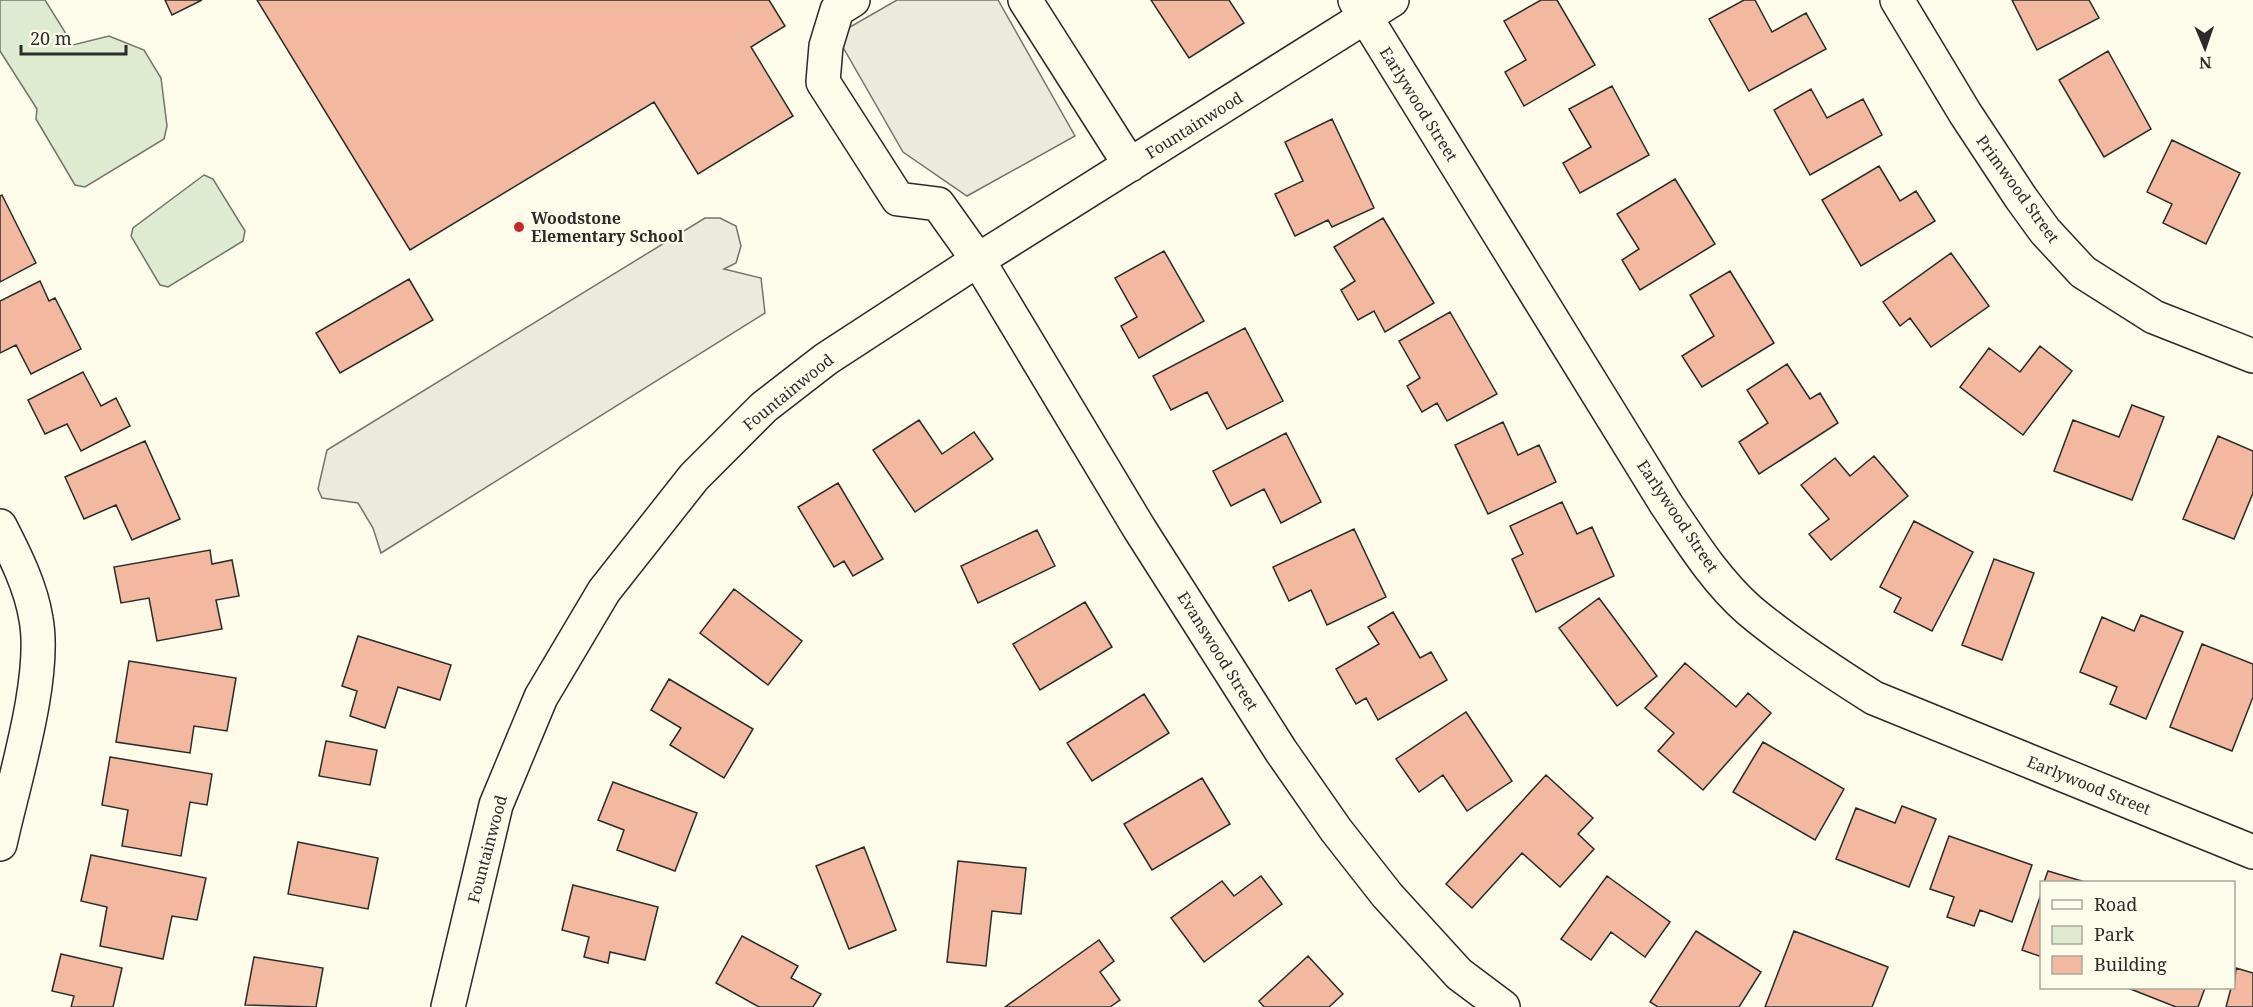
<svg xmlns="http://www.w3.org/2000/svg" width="2253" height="1007" font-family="'Noto Serif',serif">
<rect width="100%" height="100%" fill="#fdfbea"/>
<path fill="#deebd1" stroke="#74746e" stroke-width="1.5" d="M0,0H45L73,45L109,36L144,50L161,78L167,126L164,139L85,187L75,185L36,119L37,109L0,51Z
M204,175L213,179L245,231L243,241L168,287L160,285L131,236L133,228Z"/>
<path fill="#eceadb" stroke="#74746e" stroke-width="1.5" d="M897,0H998L1075,136L967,196L903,152L836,35Z
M705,218H720L736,226L741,246L736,263L724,269L761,278L765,313L381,553L373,528L358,503L322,498L318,489L327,450Z"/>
<path fill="#f2b8a0" stroke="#2b2b2b" stroke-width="1.5" d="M165,0H202L172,15Z
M257,0H769L785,26L751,47L793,116L698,174L654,102L410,250Z
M1151,0H1229L1244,23L1189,58Z
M1541,0H1557L1595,65L1524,106L1505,72L1526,60L1504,21Z
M1744,0H1755L1772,32L1806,13L1826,49L1749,91L1709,19Z
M2012,0H2089L2099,18L2037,50Z
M2108,51L2151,129L2104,157L2059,80Z
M1612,86L1649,155L1580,193L1563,163L1591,147L1569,109Z
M1811,89L1827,118L1863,99L1882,135L1810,175L1774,110Z
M1332,119L1374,208L1332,227L1328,220L1295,236L1275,194L1303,181L1285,142Z
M2172,140L2240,173L2206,244L2163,223L2172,204L2147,192Z
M1879,166L1900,201L1916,191L1935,221L1861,266L1822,200Z
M1675,179L1715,244L1640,290L1622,260L1639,249L1617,214Z
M2,195L36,263L0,282V196Z
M1383,218L1434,303L1385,332L1374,311L1358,320L1341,290L1355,281L1334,247Z
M1164,251L1204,321L1139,358L1121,326L1137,317L1115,278Z
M1951,253L1989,306L1931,347L1910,318L1900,326L1883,302Z
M1730,271L1774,343L1702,387L1682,356L1714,336L1690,295Z
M409,279L433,320L340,373L316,333Z
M40,281L49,301L55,298L81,349L31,374L16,345L0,353V301Z
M1450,312L1497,394L1447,421L1437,403L1422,412L1407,386L1420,378L1399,341Z
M1245,328L1283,401L1227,429L1207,392L1171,410L1153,376Z
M2040,346L2072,371L2023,435L1960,387L1989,348L2020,372Z
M1787,364L1810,399L1820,393L1838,423L1759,474L1739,442L1768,423L1747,390Z
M83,372L101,406L116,398L130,426L81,451L67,424L45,434L28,400Z
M2132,405L2164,417L2132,500L2054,471L2073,420L2119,437Z
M919,420L942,454L974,432L993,459L915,512L873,450Z
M1503,422L1518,455L1539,445L1556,482L1488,514L1455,445Z
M1286,433L1321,502L1281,523L1264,489L1231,506L1213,471Z
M2218,436L2253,451V493L2234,539L2183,519Z
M145,441L180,519L132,540L116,505L84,519L65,477Z
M1874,456L1908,496L1831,560L1809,534L1829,519L1801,485L1835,458L1850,476Z
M838,483L883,559L853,576L844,561L834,567L798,507Z
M1562,502L1577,534L1592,527L1614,576L1536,612L1512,559L1523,554L1510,526Z
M1914,521L1973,552L1932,631L1894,612L1901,598L1880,587Z
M1354,529L1386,597L1327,625L1311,590L1289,601L1273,567Z
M1037,530L1055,566L978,603L961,566Z
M210,550L212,564L232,560L239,596L216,600L222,629L157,641L149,598L121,603L114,567Z
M1994,559L2034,573L2002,660L1962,645Z
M734,589L802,641L768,685L700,633Z
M1599,598L1657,676L1617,706L1559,628Z
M1085,602L1112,647L1040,690L1013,644Z
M1393,612L1420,658L1431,652L1447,680L1378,720L1366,698L1356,704L1336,669L1379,644L1368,627Z
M2141,615L2183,632L2146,719L2110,704L2117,687L2080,672L2102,617L2134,631Z
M358,636L451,665L440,700L398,687L385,728L350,716L357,691L342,686Z
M2202,644L2253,664V697L2232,751L2170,727Z
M129,661L236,678L227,731L194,726L190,753L116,742Z
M1685,663L1736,707L1748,693L1771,713L1703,790L1658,751L1674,733L1645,708Z
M669,679L753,729L724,778L670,745L681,728L651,710Z
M1144,694L1169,733L1092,781L1067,743Z
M1466,712L1512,781L1467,811L1443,775L1419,792L1396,759Z
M326,741L377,750L370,785L319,776Z
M1763,742L1844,789L1815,840L1733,792Z
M110,757L212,774L207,805L190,802L181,856L122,846L128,810L102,805Z
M1546,775L1593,818L1578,834L1594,849L1560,887L1522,853L1472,908L1446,884Z
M1202,778L1230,824L1152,870L1124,824Z
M613,782L697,813L675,871L617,850L624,830L598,820Z
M1902,806L1936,819L1909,887L1836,859L1856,808L1895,823Z
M1949,836L2032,865L2012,922L1980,910L1974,926L1947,917L1954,897L1930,889Z
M298,842L378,858L368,909L288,894Z
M864,847L896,930L849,949L816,866Z
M91,855L206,878L197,920L172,916L163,959L100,946L107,907L81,901Z
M958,861L1026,868L1021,914L992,911L986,966L947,962Z
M2048,871L2085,882H2044Z
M1261,876L1282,904L1204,962L1171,918L1222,881L1234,896Z
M1607,876L1670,922L1645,957L1611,932L1591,960L1561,939Z
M573,885L658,907L645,960L610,952L608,963L584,957L589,937L562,930Z
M2042,891V957L2022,950Z
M1696,931L1761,972L1739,1007H1658L1650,1002Z
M1794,931L1888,967L1872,1007H1765Z
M742,936L798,966L791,978L821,994L813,1007H759L716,983Z
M1099,940L1114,961L1100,972L1120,1000L1110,1007H1005Z
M61,954L122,968L113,1007H71L74,996L52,991Z
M1308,956L1343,994L1329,1007H1264L1259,1001Z
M254,957L323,968L316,1007L245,1005Z
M2236,968L2253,973V1007H2226L2231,988H2234Z
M2128,988H2205L2198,1007H2176Z"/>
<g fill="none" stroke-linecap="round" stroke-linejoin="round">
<defs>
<path id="minor" d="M853,0L837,10L826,46L823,82L898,199L938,204L978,260L1139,528L1281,751L1336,830L1387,895L1459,974L1503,1007
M1025,0L1130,165
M1355,0L1666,504C1691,541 1715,580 1749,610C1788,643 1831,671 1874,698L2253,852
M1897,0L1965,113L2021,198L2045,231L2083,272L2154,317L2253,356
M0,526C15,555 31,587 36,619C47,678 13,784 0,844
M448,1007L496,805L541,697L604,591L694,477L764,407L826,359L978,260L1392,0"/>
</defs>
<use href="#minor" stroke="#2b2b2b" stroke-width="36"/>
<use href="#minor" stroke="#fdfbea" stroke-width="33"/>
</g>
<circle fill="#c62828" stroke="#fdfbea" stroke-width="2" cx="519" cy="227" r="6"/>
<g text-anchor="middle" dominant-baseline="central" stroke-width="4.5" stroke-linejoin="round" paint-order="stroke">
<g font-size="16" fill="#2b2b2b" stroke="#fdfbea">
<text transform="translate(1419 104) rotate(58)">Earlywood Street</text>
<text transform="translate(1194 125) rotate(-32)">Fountainwood</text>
<text transform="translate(2018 189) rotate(54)">Primwood Street</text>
<text transform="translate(788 392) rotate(-39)">Fountainwood</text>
<text transform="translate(1678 516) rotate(56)">Earlywood Street</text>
<text transform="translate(1218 651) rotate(58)">Evanswood Street</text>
<text transform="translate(2089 785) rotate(22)">Earlywood Street</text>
<text transform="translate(487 849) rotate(-75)">Fountainwood</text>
</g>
<g font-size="16" font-weight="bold" fill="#2b2b2b" stroke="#fdfbea" text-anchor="start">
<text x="531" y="218">Woodstone<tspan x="531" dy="18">Elementary School</tspan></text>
</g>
</g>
<rect x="2040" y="881" width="195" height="108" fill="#fdfbea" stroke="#a9a89e" stroke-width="1.5"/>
<rect x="2052" y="900" width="30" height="9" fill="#fdfbea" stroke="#a9a89e" stroke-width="1.5"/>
<text x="2094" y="911" font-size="18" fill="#2b2b2b">Road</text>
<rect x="2052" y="926" width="30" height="18" fill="#deebd1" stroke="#a9a89e" stroke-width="1.5"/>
<text x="2094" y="941" font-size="18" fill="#2b2b2b">Park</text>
<rect x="2052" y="956" width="30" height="18" fill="#f2b8a0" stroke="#a9a89e" stroke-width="1.5"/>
<text x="2094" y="971" font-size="18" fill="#2b2b2b">Building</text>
<g transform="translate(2205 48) rotate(178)" stroke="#fdfbea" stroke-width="4.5" paint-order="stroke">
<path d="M0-4.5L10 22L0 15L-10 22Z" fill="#2b2b2b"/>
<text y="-9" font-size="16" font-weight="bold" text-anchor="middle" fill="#2b2b2b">N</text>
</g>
<path d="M21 45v9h105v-9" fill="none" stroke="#2b2b2b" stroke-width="3"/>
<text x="30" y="45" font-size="18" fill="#2b2b2b" stroke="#fdfbea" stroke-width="4.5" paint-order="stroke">20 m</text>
</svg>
